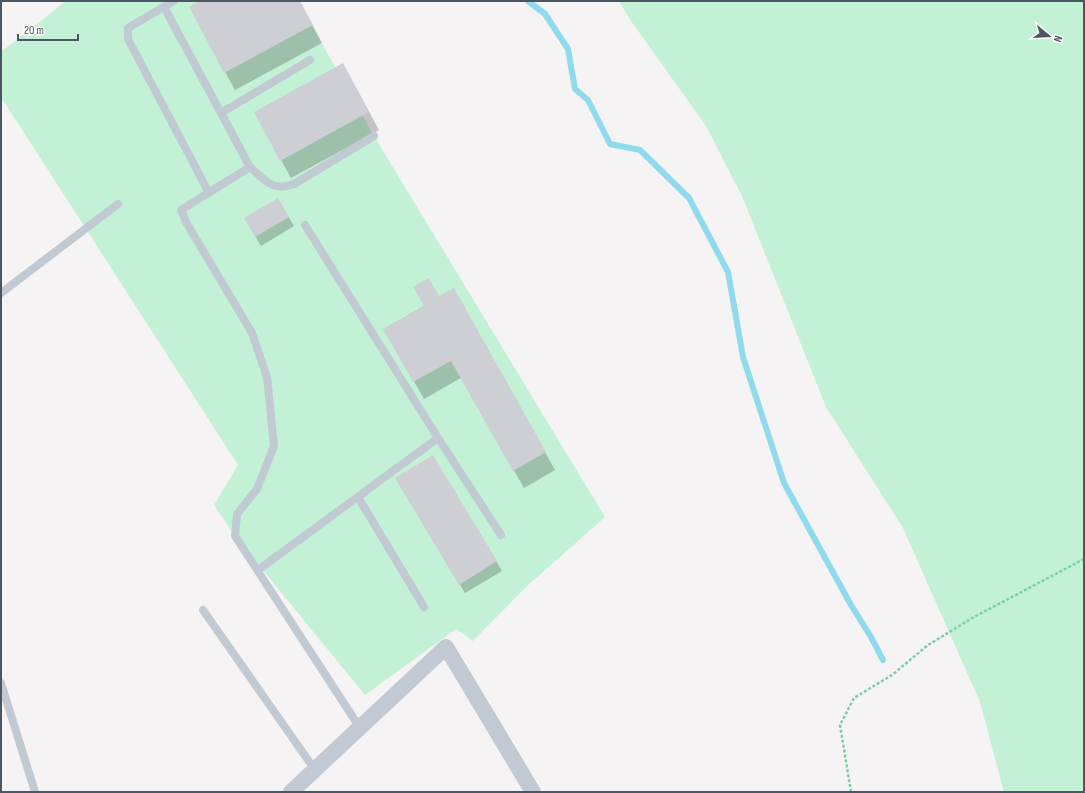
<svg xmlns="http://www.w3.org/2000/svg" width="1085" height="793" font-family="'Sofia Sans Condensed',sans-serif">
<rect width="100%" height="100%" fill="#f5f3f3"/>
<path fill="#c3f1d5" d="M66,1H298L374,136L605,517L526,587L473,641L456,629L365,695L235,536L214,505L238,465L1,97V52Z
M619,1H1084V792H1004L980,702L903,528L826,407L742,196L706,126L631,21Z"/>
<path fill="#0003" d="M203,1H300L322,43L235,90L190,8Z
M353,82L379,130L291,178L281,160Z
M278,199L294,226L261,246L245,219Z
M453,289L555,470L524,488L461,378L424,399L384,329Z
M433,456L502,571L465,593L396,478Z"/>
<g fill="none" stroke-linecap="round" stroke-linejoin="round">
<path stroke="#90daee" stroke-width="6" d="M528,1L545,14L568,49L575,89L588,100L610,144L640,150L689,198L728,272L743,357L784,483L851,605L871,637L883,660"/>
</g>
<path fill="#cdcfd5" d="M200,1H300L313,25L224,73L189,7Z
M343,63L369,112L280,161L254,112Z
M278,198L289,217L255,237L244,218Z
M429,278L439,296L454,288L546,452L513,471L451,361L413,382L383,329L424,306L413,287Z
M433,455L497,561L459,585L395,478Z"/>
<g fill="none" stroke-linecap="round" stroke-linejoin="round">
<path stroke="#7ad0a6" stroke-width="2.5" stroke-dasharray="3 2" stroke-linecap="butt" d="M851,792L840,725L854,698L892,675L928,645L974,617L1084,559"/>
<path stroke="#c1cad2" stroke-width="8" d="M174,1L128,28V39L209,193
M164,7L250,167C265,180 272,192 294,184L374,136
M221,113L310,60
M250,167L181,210L186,222L252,333L267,377L274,446L257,489L237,514L235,536L360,728
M305,225L438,438L501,535
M1,293L118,204
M358,497L424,607
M258,570L438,438
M203,610L315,770
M1,683L35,792"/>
<path stroke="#c1cad2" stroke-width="16" d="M291,792L446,647L533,792"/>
</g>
<rect width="1085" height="793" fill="none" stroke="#4a5661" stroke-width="4"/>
<g transform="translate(1049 36) rotate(108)" stroke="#ffffff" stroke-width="3" paint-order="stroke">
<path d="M0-3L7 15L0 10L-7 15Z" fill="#4a5661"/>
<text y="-6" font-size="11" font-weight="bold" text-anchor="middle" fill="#4a5661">N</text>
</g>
<path d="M18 34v6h60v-6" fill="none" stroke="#4a5661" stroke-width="2"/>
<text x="24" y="34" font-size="12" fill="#4a5661" stroke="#ffffff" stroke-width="3" paint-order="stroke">20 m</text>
</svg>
